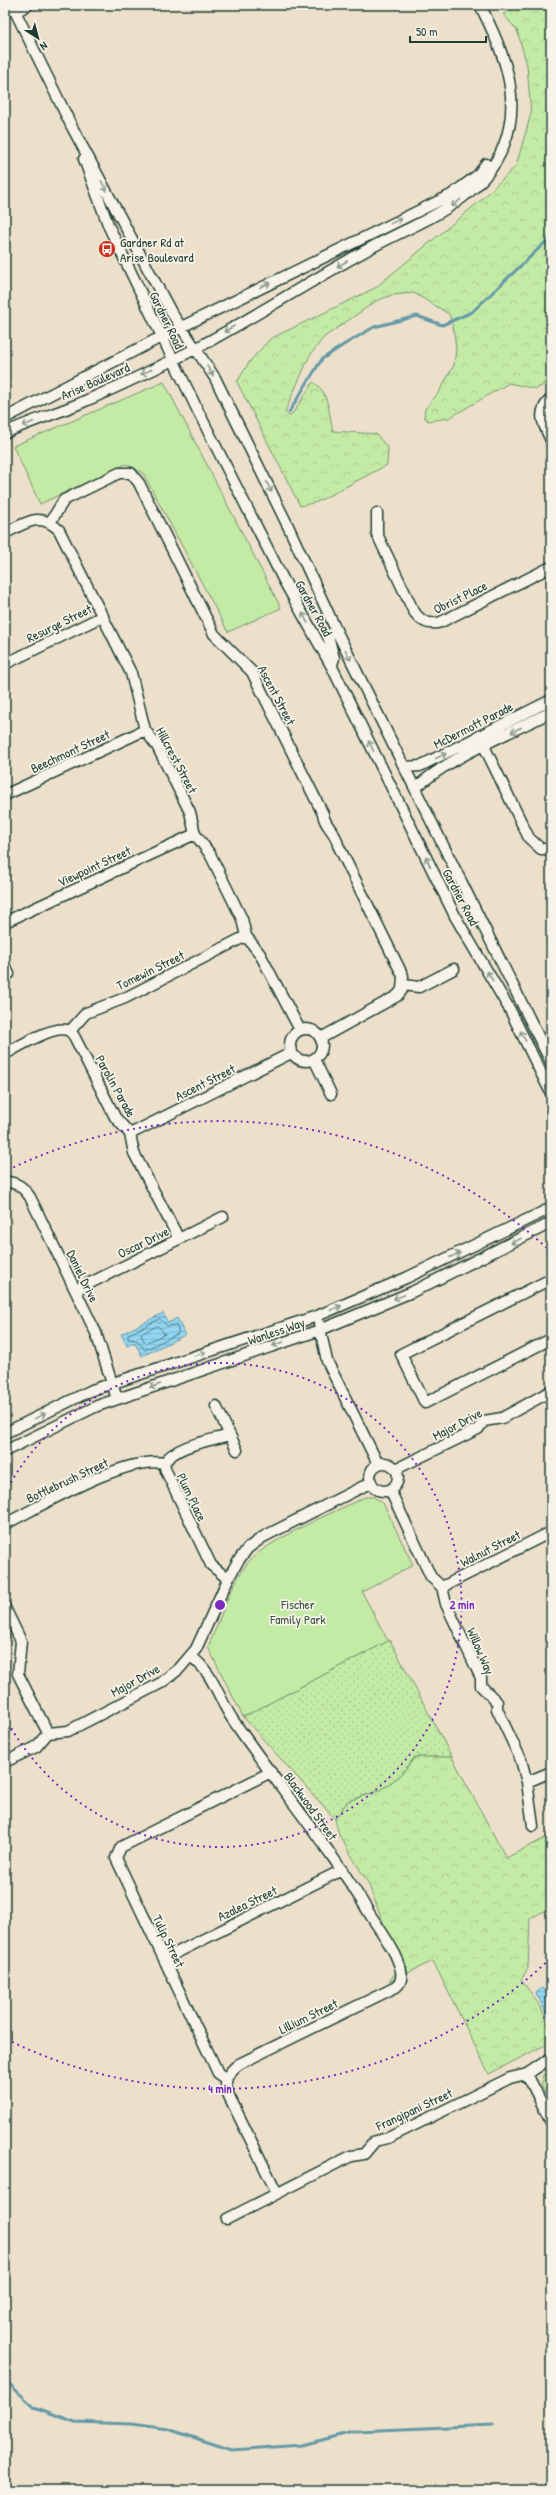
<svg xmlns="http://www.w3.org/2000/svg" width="556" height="2495" font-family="'Patrick Hand',sans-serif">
<defs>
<pattern id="grass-dots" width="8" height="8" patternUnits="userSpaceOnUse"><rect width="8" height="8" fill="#c4eba6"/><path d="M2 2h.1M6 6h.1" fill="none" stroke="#a8ca90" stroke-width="1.8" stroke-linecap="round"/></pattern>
<pattern id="forest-crowns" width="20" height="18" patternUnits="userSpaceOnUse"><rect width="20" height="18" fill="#c4eba6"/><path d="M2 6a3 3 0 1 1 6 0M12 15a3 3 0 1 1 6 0" fill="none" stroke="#a8ca90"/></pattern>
<pattern id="water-rules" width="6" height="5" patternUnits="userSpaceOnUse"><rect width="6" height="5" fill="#93d7f4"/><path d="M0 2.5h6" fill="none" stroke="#7eb9d2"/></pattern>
</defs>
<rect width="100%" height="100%" fill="#ede0cb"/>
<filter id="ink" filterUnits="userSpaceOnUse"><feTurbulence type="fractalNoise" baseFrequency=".025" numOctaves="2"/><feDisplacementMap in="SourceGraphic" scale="8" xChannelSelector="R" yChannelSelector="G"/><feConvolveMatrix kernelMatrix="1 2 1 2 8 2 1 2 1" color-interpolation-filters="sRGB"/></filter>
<g filter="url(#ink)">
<path fill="url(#grass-dots)" stroke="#72946d" d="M390,1640L452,1757H415L401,1775L381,1790L348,1801L335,1819L243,1717Z"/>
<path fill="url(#forest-crowns)" stroke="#72946d" d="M521,5H551V381L536,389L509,383L449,418L428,421L424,417L425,409L439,392L454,365L456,349L454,331L449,314L414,293L392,295L376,301L323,338L309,357L285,412L289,416L293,413L313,382C329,391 329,415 333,431L376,434L388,448L387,465L317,502L300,506L237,382L250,361L270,339L375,288L480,201L516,166L531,114L527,65L517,30L503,14Z
M415,1757H452L506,1858L551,1835V1908L530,1918L528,1968L521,1980C535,1998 551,2019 551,2042L489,2074L433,1961L389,1982L400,1966L368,1883L339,1835L335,1819L348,1801L381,1790L401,1775Z
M551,2071V2104L541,2085L544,2075Z"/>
<path fill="#c4eba6" stroke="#72946d" d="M164,382L281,608L228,632L143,473L126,464L40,504L13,446Z
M365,1497H374L383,1503L413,1565L362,1592L388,1641L243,1717L208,1647C220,1621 229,1588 246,1565C262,1542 337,1511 365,1497Z"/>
<path fill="url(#water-rules)" stroke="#6599a7" d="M163,1313L168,1323L177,1318L185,1335L142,1356L135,1343L127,1346L121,1334Z
M542,1988L551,1995V2023L536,1993Z"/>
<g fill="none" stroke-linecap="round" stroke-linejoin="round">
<path stroke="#4d7b81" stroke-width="1" d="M160,1319L167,1326L176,1325L179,1333L145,1350L137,1340L128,1339V1335Z
M158,1326L165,1334L145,1343L141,1334Z"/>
<path stroke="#6599a7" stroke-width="3" d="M289,412L322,359L345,344L374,327L417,316L442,325L472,312L551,237
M5,2380L34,2407L75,2422L131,2424L168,2429L232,2450L302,2445L357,2431L493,2425"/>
<defs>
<path id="minor" d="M12,5L72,127L171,312L215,378L288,526L336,630L551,1062
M15,12L28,5
M84,159L109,227L198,411L283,579L332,667L456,918L510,1010L551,1093
M551,399C536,412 543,424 551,440
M5,418L161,337L451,195L478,175L486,164
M5,433C30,421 58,413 83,402C120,386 157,368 193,350C251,319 307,283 365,251C416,222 481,204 504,145C523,96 502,48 480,5
M377,513V534L413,610C420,621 428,626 441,622L551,567
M51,521L64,500L119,473H131L139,483L214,634L252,672L323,814C325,828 335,829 338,845L403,976L402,990L397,996L321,1038
M5,533C26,523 40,511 59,530L131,673L145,730L157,746L190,812L195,834L210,854L242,919L246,936L260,954L300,1030
M5,664L103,616
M332,665L334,658L328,636L336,630
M484,746L529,838L541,849H551
M404,767L420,766L551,700
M415,789C445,759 512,732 551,712
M5,795L145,730
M5,922L195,834
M5,967L9,974
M404,985L419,987L454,969
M290 1045a16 16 0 1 1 32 0a16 16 0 1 1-32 0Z
M70,1031L86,1013L125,998L246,936
M5,1054C18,1047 56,1023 69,1031C71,1032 74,1036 75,1038L115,1117L130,1134L134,1153L179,1239
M314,1059L331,1094
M130,1134L291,1053
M5,1182C17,1182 23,1187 30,1197L96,1333L117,1399
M551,1279L401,1354L425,1403L551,1339
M76,1290L223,1217
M319,1324L327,1361L378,1464
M216,1406L237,1450
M5,1433L92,1390L317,1316L406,1278L551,1208
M5,1451L97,1406L320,1330L412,1292L551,1223
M370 1477a14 14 0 1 1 28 0a14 14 0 1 1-28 0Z
M396,1469L478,1429L484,1421L502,1418L551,1391
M390,1490L431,1577L442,1587L446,1604L481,1678V1686L497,1702V1709L521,1760L527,1782L533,1826
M5,1524C41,1506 126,1455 164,1463
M228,1579L211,1565L166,1471L164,1463C176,1445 210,1441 229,1435
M442,1587L551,1532
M5,1608L21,1641L18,1674L48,1733
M190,1656C213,1671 218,1698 233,1720C278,1786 330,1847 371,1916C379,1928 388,1941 395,1954C400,1965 406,1979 396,1987L239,2064C226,2074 223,2081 229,2096L277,2193
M5,1762L36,1747L48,1733L68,1731L161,1683L179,1669L196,1649L228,1579L238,1561L248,1548L263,1537L370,1483
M527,1782L551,1772
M164,1959L342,1870
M527,2074L551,2122
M225,2078L218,2073L116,1858L121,1847L271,1772
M227,2219L351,2156L364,2154L375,2141L388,2138L510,2078L527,2074L551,2058"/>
</defs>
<use href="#minor" stroke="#1f3d34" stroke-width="13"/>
<use href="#minor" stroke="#f7f3e8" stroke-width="10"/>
</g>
<defs><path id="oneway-shaft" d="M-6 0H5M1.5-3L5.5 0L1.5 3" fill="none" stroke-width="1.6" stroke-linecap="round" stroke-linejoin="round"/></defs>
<g stroke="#8b988e">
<use href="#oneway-shaft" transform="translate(104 186) rotate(62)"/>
<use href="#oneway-shaft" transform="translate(456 203) rotate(142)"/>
<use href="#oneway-shaft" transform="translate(396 221) rotate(-26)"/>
<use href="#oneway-shaft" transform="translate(342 264) rotate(150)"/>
<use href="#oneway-shaft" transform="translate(265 285) rotate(-26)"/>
<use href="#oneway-shaft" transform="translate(229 329) rotate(150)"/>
<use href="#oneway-shaft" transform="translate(210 371) rotate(59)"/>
<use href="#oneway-shaft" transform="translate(146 372) rotate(155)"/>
<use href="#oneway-shaft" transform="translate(28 424) rotate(158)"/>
<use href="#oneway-shaft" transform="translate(269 487) rotate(64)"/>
<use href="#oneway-shaft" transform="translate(305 618) rotate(-119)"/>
<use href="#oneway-shaft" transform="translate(348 655) rotate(63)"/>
<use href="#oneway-shaft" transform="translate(516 730) rotate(153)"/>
<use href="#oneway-shaft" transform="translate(371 746) rotate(-116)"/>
<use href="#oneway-shaft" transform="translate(441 756) rotate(-25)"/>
<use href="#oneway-shaft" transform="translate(428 862) rotate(-116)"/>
<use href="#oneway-shaft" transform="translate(490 976) rotate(-121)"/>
<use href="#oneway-shaft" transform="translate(523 1036) rotate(-117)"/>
<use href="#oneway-shaft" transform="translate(516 1241) rotate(153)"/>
<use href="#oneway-shaft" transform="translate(455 1255) rotate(-25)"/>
<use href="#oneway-shaft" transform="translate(399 1297) rotate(158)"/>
<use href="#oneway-shaft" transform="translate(336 1308) rotate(-23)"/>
<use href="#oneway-shaft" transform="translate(278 1344) rotate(161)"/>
<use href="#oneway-shaft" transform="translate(200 1354) rotate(-18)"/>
<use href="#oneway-shaft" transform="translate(155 1386) rotate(161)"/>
<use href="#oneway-shaft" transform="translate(40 1416) rotate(-26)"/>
</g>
</g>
<g fill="none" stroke="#7b2cbf" stroke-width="2" stroke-dasharray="2 4">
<path d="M5 1493A242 242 0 1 1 5 1717"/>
<path d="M550 1959A484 484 0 0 1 8 2040M8 1170A484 484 0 0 1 550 1251"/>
</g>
<defs>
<symbol id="bus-disc" viewBox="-11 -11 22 22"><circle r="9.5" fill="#c8321e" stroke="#f7f3e8"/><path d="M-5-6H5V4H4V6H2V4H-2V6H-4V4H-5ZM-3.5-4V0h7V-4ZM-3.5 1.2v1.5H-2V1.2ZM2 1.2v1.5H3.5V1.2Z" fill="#fff"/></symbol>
</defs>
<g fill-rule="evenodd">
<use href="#bus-disc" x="97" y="239" width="20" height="20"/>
</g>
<g text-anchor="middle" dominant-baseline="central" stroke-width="3.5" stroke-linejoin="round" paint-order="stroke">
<g font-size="13" fill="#1f3d34" stroke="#f7f3e8" text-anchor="start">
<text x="120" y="242">Gardner Rd at<tspan x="120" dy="15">Arise Boulevard</tspan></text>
</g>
<g font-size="13" fill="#1f3d34" stroke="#f7f3e8">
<text transform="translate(167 320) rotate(64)">Gardner Road</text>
<text transform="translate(95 381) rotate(-24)">Arise Boulevard</text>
<text transform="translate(460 597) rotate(-26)">Obrist Place</text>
<text transform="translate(314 608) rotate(61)">Gardner Road</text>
<text transform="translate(59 623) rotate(-26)">Resurge Street</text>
<text transform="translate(277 695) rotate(62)">Ascent Street</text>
<text transform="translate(473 725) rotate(-27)">McDermott Parade</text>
<text transform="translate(70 751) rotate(-25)">Beechmont Street</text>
<text transform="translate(177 760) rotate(62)">Hillcrest Street</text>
<text transform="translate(94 866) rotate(-25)">Viewpoint Street</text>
<text transform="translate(461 897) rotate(62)">Gardner Road</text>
<text transform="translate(150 970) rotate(-26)">Tomewin Street</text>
<text transform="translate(205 1082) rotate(-27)">Ascent Street</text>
<text transform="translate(116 1086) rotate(61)">Parolin Parade</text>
<text transform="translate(143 1242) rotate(-26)">Oscar Drive</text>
<text transform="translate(83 1276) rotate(64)">Daniel Drive</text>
<text transform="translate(276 1331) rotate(-19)">Wanless Way</text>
<text transform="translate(457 1424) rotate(-28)">Major Drive</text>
<text transform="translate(67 1480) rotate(-25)">Bottlebrush Street</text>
<text transform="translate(192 1497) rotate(64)">Plum Place</text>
<text transform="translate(490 1548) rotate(-27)">Walnut Street</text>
<text transform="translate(481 1651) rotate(67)">Willow Way</text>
<text transform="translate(135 1680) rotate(-29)">Major Drive</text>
<text transform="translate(311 1806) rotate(54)">Blackwood Street</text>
<text transform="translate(247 1903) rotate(-26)">Azalea Street</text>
<text transform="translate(169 1941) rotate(64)">Tulip Street</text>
<text transform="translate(308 2016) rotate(-26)">Lillium Street</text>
<text transform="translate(414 2109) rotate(-25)">Frangipani Street</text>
</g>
<g font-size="13" fill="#385745" stroke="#f7f3e8">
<text x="298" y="1604">Fischer<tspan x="298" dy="15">Family Park</tspan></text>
</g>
</g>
<circle cx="220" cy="1605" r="6" fill="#7b2cbf" stroke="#f7f3e8" stroke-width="2"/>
<g font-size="12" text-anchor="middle" font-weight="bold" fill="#7b2cbf" stroke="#f7f3e8" stroke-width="3.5" stroke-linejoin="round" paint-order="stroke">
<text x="462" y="1609">2 min</text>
<text x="220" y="2093">4 min</text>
</g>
<rect width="556" height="2495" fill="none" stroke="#f7f3e8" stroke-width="20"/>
<rect x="10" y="10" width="536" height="2475" fill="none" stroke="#1f3d34" stroke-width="1.5" filter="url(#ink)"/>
<g transform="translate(38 38) rotate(144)" stroke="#f7f3e8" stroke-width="3" paint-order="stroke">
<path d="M0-3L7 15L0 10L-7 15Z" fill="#1f3d34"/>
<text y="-6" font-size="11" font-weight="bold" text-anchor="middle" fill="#1f3d34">N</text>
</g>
<path d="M410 36v6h76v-6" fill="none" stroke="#1f3d34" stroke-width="2"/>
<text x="416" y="36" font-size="12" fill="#1f3d34" stroke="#f7f3e8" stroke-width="3" paint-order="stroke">50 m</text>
</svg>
